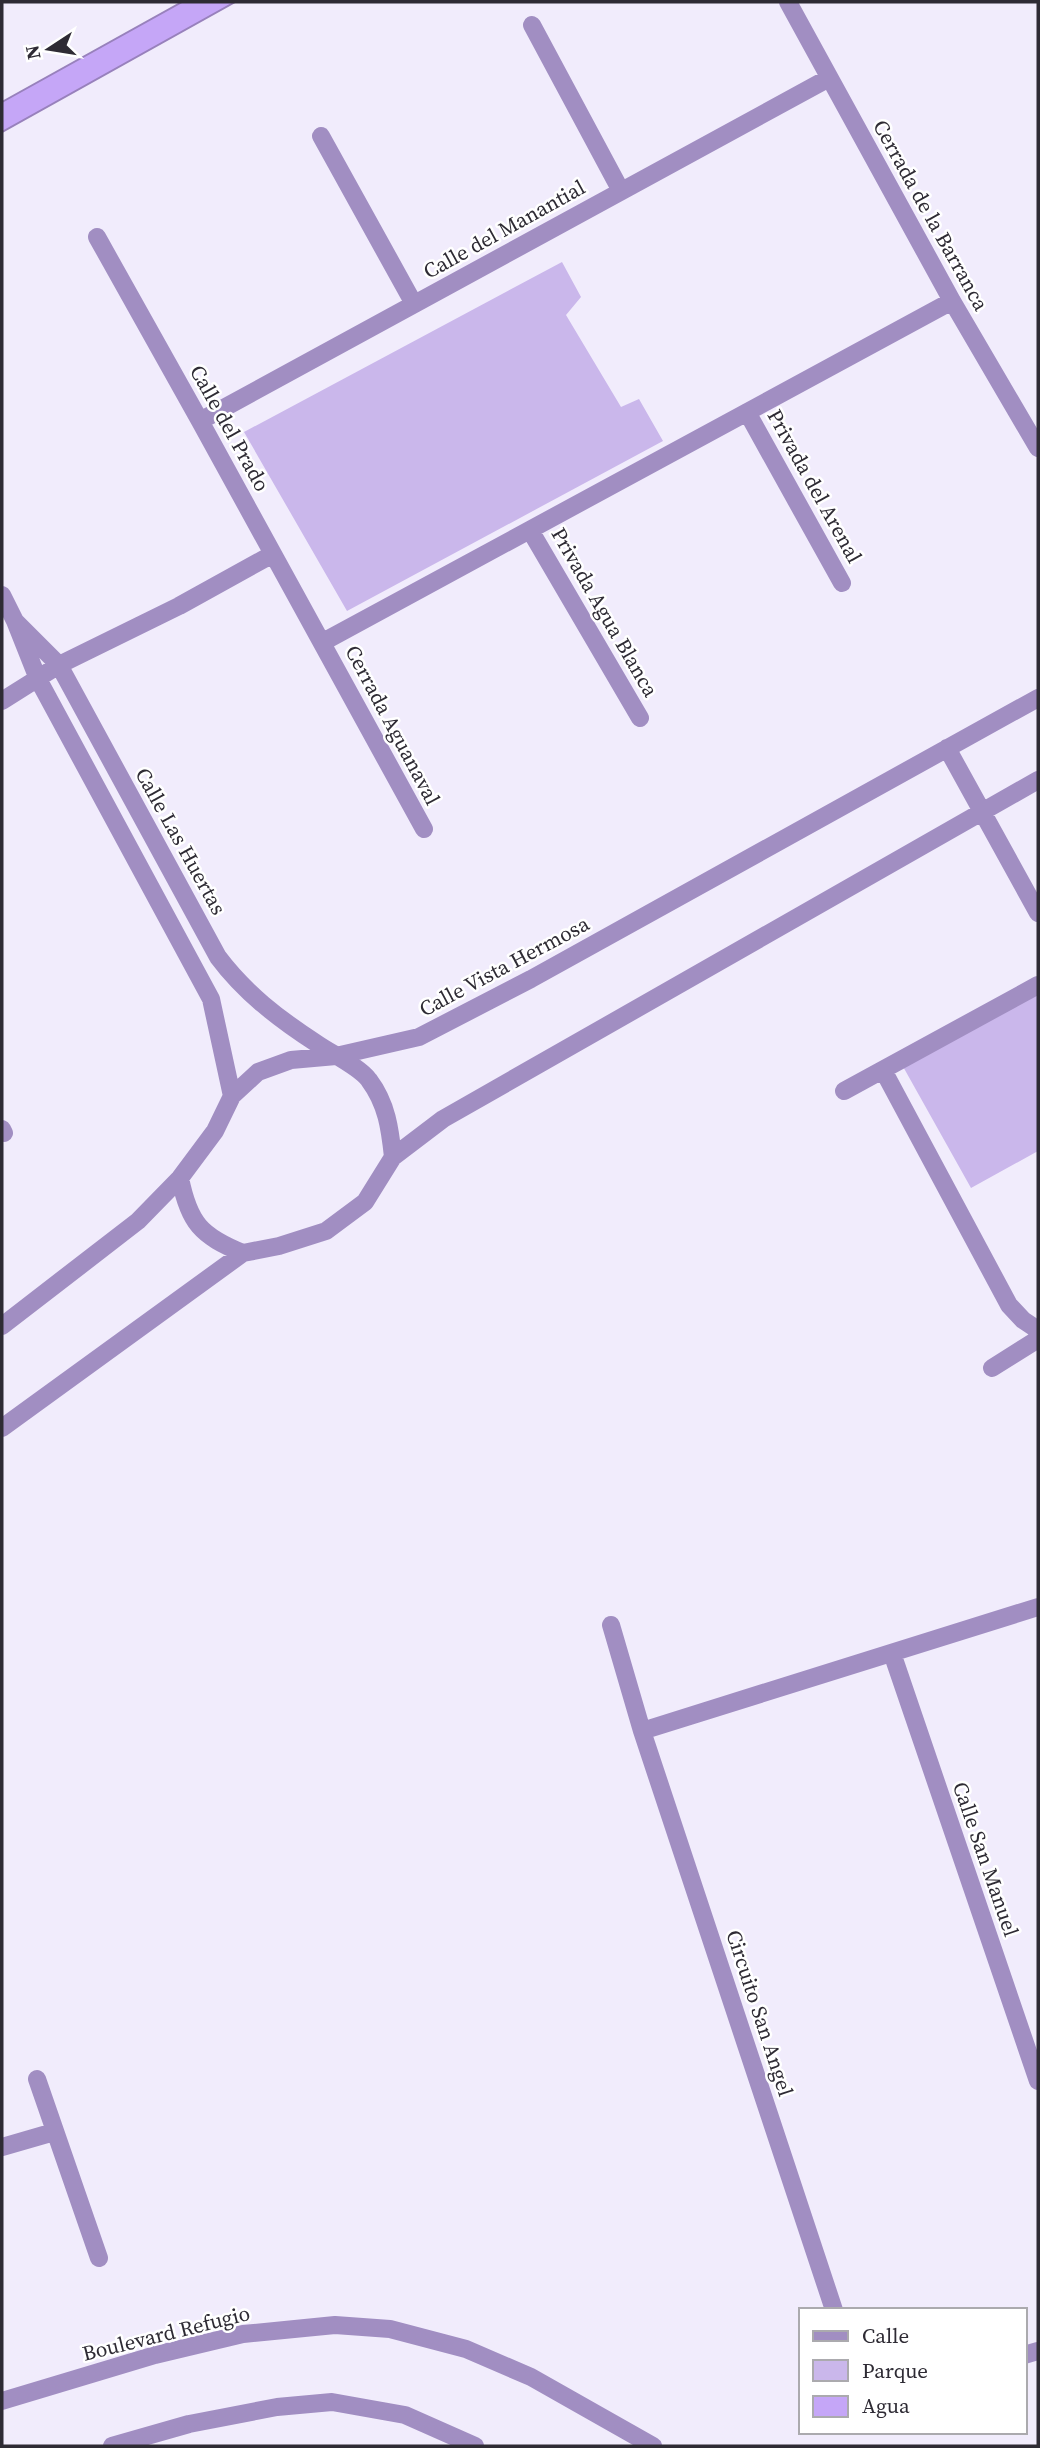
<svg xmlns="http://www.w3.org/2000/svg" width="1040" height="2448" font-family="'Source Serif 4',serif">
<rect width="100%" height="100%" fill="#f1ecfc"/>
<path fill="#cab7eb" d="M562,262L581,297L566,315L621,407L639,399L663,441L347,611L244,432Z
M1038,988V1151L971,1188L901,1063Z"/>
<path fill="#c5a6f7" stroke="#9881bc" stroke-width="2" d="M182,2H235L2,132V102Z"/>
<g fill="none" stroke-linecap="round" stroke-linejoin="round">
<path stroke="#a18ec2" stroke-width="18" d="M788,2L952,301L1038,448
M532,25L621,191
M321,136L414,304
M97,237L200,421L424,829
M747,412L842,583
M200,421L829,78
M530,530L640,718
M2,595L15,621L38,679L211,999L232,1096
M15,621L59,665L218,957C245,993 279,1019 316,1043C330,1053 360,1067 369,1080C387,1104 390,1129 393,1157
M323,642L952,301
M2,701L59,665L179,606L273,554
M947,748L1038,913
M883,1070L1009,1305L1023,1320L1038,1330
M844,1091L1038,985
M2,1129L4,1133
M180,1178C189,1223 201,1236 243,1253
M2,1326L138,1221L180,1178L215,1131L232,1096L258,1072L291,1060L336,1056L419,1037L531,979L1038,698
M992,1368L1038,1339
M2,1428L243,1253L279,1246L326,1231L365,1202L393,1157L443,1119L1038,780
M611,1625L642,1731L834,2310
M892,1653L1038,2081
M642,1731L1038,1607
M37,2079L99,2258
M2,2147L54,2132
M1024,2355L1038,2351
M2,2401L155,2355L243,2334L335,2325L390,2329L466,2349L531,2377L653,2446
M112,2446L189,2424L277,2407L332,2402L405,2415L475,2446"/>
</g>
<g text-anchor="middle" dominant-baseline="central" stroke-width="5" stroke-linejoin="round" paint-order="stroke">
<g font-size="21" fill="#2e2b34" stroke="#fff">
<text transform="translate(931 215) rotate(61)">Cerrada de la Barranca</text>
<text transform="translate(504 229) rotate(-29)">Calle del Manantial</text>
<text transform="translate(230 428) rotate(61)">Calle del Prado</text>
<text transform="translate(815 486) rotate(61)">Privada del Arenal</text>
<text transform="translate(605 612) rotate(60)">Privada Agua Blanca</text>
<text transform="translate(393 725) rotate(62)">Cerrada Aguanaval</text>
<text transform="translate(181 841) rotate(61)">Calle Las Huertas</text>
<text transform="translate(504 966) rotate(-28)">Calle Vista Hermosa</text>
<text transform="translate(986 1859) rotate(71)">Calle San Manuel</text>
<text transform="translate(760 2013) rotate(72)">Circuito San Angel</text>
<text transform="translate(166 2333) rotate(-14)">Boulevard Refugio</text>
</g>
</g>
<rect width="1040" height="2448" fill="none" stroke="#2e2b34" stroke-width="7"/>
<rect x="799" y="2308" width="228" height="126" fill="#ffffff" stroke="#abaaae" stroke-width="2"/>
<rect x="813" y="2331" width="35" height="10" fill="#a18ec2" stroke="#abaaae" stroke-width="2"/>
<text x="862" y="2343" font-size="21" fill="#2e2b34">Calle</text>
<rect x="813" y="2360" width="35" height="21" fill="#cab7eb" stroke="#abaaae" stroke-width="2"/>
<text x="862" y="2378" font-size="21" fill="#2e2b34">Parque</text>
<rect x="813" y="2396" width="35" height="21" fill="#c5a6f7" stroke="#abaaae" stroke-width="2"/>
<text x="862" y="2413" font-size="21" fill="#2e2b34">Agua</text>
<g transform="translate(49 49) rotate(258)" stroke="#ffffff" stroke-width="5" paint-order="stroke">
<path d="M0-5L12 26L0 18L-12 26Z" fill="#2e2b34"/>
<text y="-10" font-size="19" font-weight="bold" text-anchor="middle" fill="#2e2b34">N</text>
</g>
</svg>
